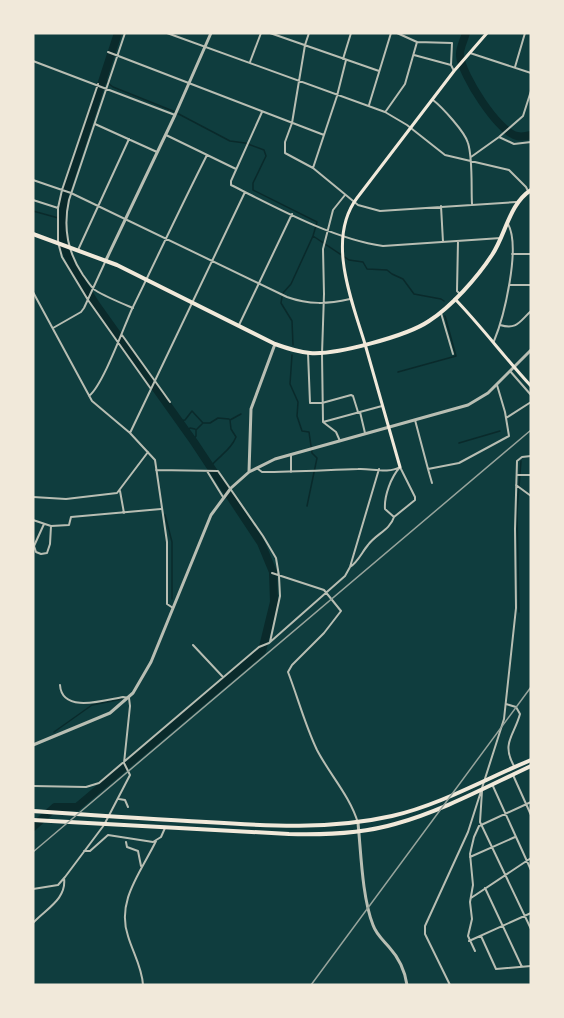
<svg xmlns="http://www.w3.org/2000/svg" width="564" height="1018" font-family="'IBM Plex Sans',sans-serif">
<rect width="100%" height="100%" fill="#0f3d3e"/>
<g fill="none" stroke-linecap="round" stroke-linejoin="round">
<path stroke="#0a2a2b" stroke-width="1.5" d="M104,80L113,87L173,111L230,141L245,143L264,150L266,156L253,183V190L317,222L313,236L349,260L363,262L367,269L387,270L392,274L403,279L414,294L441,299L444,301
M33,211L62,219
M283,293L291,284L313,236
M282,297L281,303L292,321L293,345
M292,355L290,384L298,402L297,416L302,431L309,432L312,453L317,458L307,506
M398,372L456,356L445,316
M179,421L185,420L192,411L203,423H210L218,418L229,419
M187,431L190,428L195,429
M193,440L196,436V430L202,424
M459,443L500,431
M210,467C219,456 231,450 236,437L231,429L230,420L241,414
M165,515L172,542V599
M519,612L517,512L521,461
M54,732L92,705L122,699"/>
<path stroke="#0a2a2b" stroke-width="8" d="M466,33C464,40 459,49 460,56C462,75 498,132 517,136C521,137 527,136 531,135
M33,827L55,807H77L262,651L274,602L273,572L261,543L194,442L95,303L73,267L64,247L62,230L64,198L118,33"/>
<path stroke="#b8beb3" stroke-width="2" d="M125,33L69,200C63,227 68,253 83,275C87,280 90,286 95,290C106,297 121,303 133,308
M167,33L385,112L407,125L445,155L509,170L526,187L528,191
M270,33L379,71
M309,33L305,45L292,123L285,142V153L313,168
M417,42L452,43L451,65
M108,52L324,135
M470,53L531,73
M414,55L451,65L454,71
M343,59L351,33
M346,60L337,96L313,168L358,205L380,211L516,202
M33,61L175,115
M250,62L261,33
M515,67L525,33
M433,100C442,107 465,132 468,143C473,159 471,187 472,204
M369,105L391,33
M386,111L405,84L417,42L397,33
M262,112L231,181V185C277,208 333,239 383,246L501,238
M95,124L157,152
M166,135L236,169
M499,137L514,144L531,142
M471,157L499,137L523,116L531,91
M33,180L71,193L287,297C309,305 328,304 350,299
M33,200L58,208L62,190L98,84
M441,206L443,242
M58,208V242L62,257L88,300L151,389
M458,241L457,291L460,294
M78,250L129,139
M512,254H531
M510,285H531
M33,292L92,401L130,433L155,460L167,542V604L173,608
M441,313L453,354
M239,325L292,214
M500,325C517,330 519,322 531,311
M53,328L81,312L84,308L106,260
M122,335L170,402
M494,341C504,317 521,247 508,224
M308,353L310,403H322L351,395L353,396L358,412
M510,371L531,395
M89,396C103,385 123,329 132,309C157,258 181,206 207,155
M360,412L365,433
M506,418L531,402
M415,420L428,469L459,463L509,436L505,412L497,385
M323,422L322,354L324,294L323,249L333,210L345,195
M130,433L245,192
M340,441L336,432L323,422L382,406
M291,454V472
M400,467L415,497V500L394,517L385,509C384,496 391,477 400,467Z
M258,469L262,472C294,472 326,470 358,469C371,468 388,474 400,467
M428,469L432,483
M156,470L218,471L263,536L276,558L279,576L280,596L270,642
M207,471L223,497
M517,475H531
M516,485L531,496
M120,491L124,513
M33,497L66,499L117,493L148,452
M33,520L51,526L50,544L47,553L41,554L36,552L34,546L44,524
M51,526L69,525L71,517L161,509
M350,567C358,562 362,552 368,545C376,534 390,530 394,517
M272,573L324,590L341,611L324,633L292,665L288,672C298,698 305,725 317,750C330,775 350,796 358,823
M193,645L223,677
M506,704L516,707L520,714C514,736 501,743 514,766
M513,775L531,815
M492,784L531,870
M33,786L86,787L99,783L259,647L269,643L345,576L350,567L379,469
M482,791L480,822L531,929
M119,799L125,800L128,807
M126,842L127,847L138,851L141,866
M84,851H90L108,835L153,842L161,837L165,828
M470,857L515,837
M485,888L522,967
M33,889L58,885L65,877L104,825L130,775L124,763L130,706L129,698L123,697C105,700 62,714 60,685
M471,898L531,858
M33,923C46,909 67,899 64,878
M481,936L496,969L531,966
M469,941L531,913
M475,951L468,936L472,919L470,902L473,885L470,854L474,837L479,826L531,802
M143,985C142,967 133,953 128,936C116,901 141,872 156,841
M450,985L425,934V926L468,832L504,719L516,608L515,529L517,461L522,457L531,456"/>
<path stroke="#b8beb3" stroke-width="3" d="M106,260L175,115L211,33
M249,472L251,409L275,344
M33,745L110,713L133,693L151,662L211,515L231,488L249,472L275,459L468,405L488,393L531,350
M358,823C361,852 362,897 373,925C376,934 383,940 389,947C399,958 405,971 407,985"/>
<path stroke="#f1e9da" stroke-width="3" d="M455,299C482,327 505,358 531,386
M365,344L400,467"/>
<path stroke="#f1e9da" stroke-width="3" d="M365,344C352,301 326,239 357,198L454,71L487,33"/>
<path stroke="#f1e9da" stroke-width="4" d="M33,234L117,265L275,344C286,348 298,352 310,353C336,355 407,336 429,321C451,307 477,278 492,255C506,234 509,204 531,190
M33,811C91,815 148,819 206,822C268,826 330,830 392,816C440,805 485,779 531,760
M33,820L289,834C324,835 361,834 395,824C442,811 486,787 531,766"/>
<path stroke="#97a49c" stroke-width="1.5" d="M33,852L531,430
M311,985L531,687"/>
</g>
<rect width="564" height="1018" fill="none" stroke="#f1e9da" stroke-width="69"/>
</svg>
